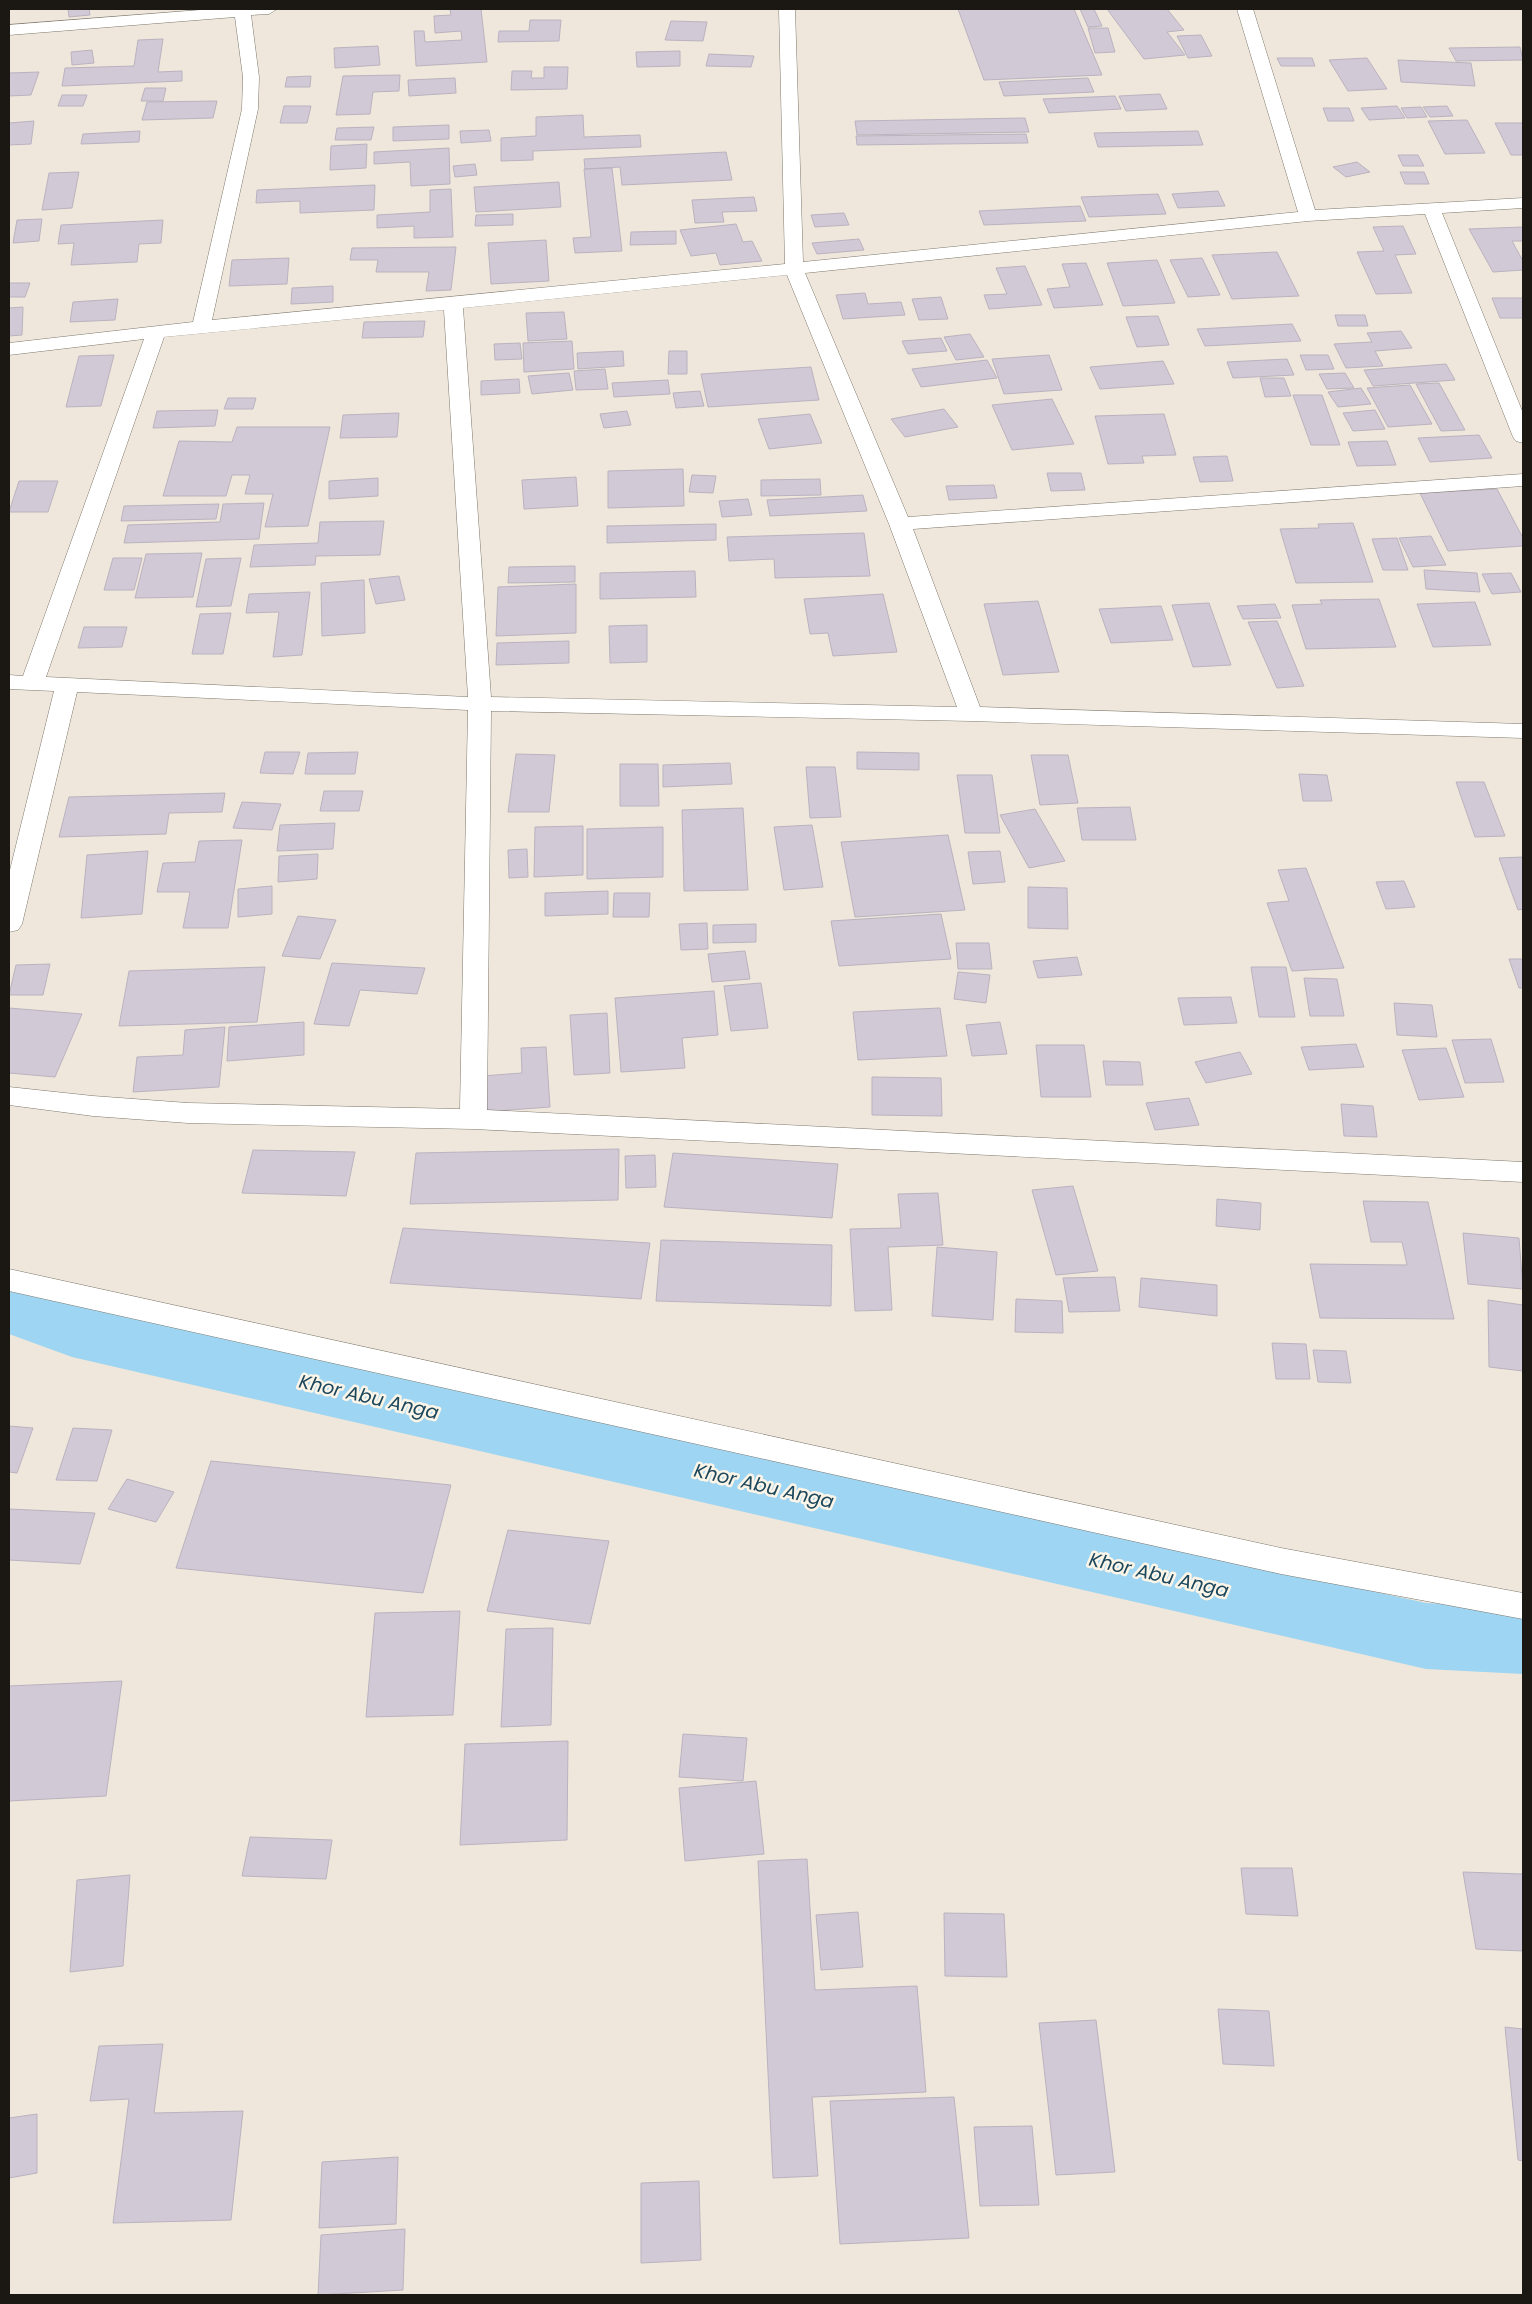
<svg xmlns="http://www.w3.org/2000/svg" width="1532" height="2304" font-family="Poppins,sans-serif">
<rect width="100%" height="100%" fill="#efe7db"/>
<g fill="none" stroke-linecap="round" stroke-linejoin="round">
<path fill="#9ed5f2" fill-rule="evenodd" d="M9,1279L81,1305L1426,1603L1523,1608V1674L1426,1669L72,1357L9,1334Z"/>
</g>
<path fill="#d1c9d6" stroke="#bab3bf" d="M68,9H89L90,15L69,17Z
M450,9H481L487,62L416,66L414,31H424L425,42L462,40L461,31L435,33L434,16L451,15Z
M958,9H1074L1102,75L984,80Z
M1080,9H1094L1102,26L1088,27Z
M1107,9H1167L1184,30L1167,32L1185,55L1144,59Z
M530,20H561L559,41L498,42L499,31H529Z
M671,21L707,22L703,41L665,40Z
M1088,28H1108L1115,52L1095,53Z
M1201,35L1212,56L1188,58L1177,36Z
M163,39L158,72L182,71V81L62,86L65,68L134,66L138,40Z
M378,46L380,65L335,68L334,48Z
M1520,47L1523,60L1456,61L1449,48Z
M92,50L94,63L72,65L71,52Z
M680,51V66L637,67L636,52Z
M709,54L754,56L751,67L706,66Z
M1277,58H1312L1315,66H1281Z
M1367,58L1387,89L1348,91L1329,60Z
M1398,60L1471,63L1475,86L1401,82Z
M544,67H568L567,89L511,90L512,71H532L531,78H544Z
M39,72L31,95L9,96V73Z
M400,75L399,91L373,92L370,114L336,115L343,76Z
M311,76L310,87H285L287,77Z
M455,78L456,93L409,96L408,80Z
M1088,78L1094,92L1004,96L999,82Z
M145,88H166L163,101H141Z
M1160,94L1167,109L1126,111L1119,96Z
M62,95H87L83,106H58Z
M1115,96L1121,109L1049,113L1043,99Z
M217,101L213,118L142,120L147,102Z
M284,106H311L307,123H280Z
M1397,106L1405,118L1369,120L1361,108Z
M1447,106L1453,116L1430,117L1423,107Z
M1421,107L1427,117L1407,118L1401,108Z
M1323,108H1349L1354,121H1328Z
M583,115L584,137L640,135L641,147L533,151V160L501,161V138L536,136V117Z
M1025,118L1029,132L857,135L855,121Z
M1467,120L1485,153L1445,154L1428,121Z
M34,121L31,144L9,145V123Z
M1495,123H1523V155H1511Z
M449,125V139L393,141V127Z
M374,127L371,140H335L337,128Z
M489,130L491,141L461,143L460,131Z
M140,131L139,142L81,144L83,134Z
M1198,131L1203,145L1098,147L1094,133Z
M1026,134L1028,143L857,145L856,136Z
M367,144L366,168L330,170L331,146Z
M449,148L450,184L411,186L410,162L374,164V152Z
M726,152L732,180L622,185L620,167L585,169L584,159Z
M1398,155H1418L1424,166H1403Z
M1357,162L1370,172L1346,177L1333,167Z
M475,164L477,175L455,177L453,166Z
M612,168L622,251L575,253L573,238L591,237L584,169Z
M79,172L72,208L42,210L49,173Z
M1400,172H1424L1429,184H1405Z
M559,182L561,207L476,212L474,187Z
M375,185L374,210L300,213V201L256,203L257,190Z
M451,189L453,237L414,238V226L377,228V215L430,212V190Z
M1218,191L1225,206L1178,208L1172,194Z
M1158,194L1166,214L1089,217L1081,197Z
M754,197L757,211L722,212L724,222L695,223L692,200Z
M1080,206L1086,221L984,225L979,211Z
M844,213L849,225L815,227L811,215Z
M513,214V225L475,226L476,215Z
M42,219L39,241L13,243L17,220Z
M163,220L161,243L139,244L137,262L71,265L74,243L58,244L61,225Z
M736,224L743,242L752,241L762,261L720,265L716,253L691,256L680,230Z
M1403,226L1416,254L1395,255L1412,293L1376,294L1357,252L1384,251L1373,227Z
M1523,227V241H1512L1523,261V270L1493,272L1469,229Z
M676,231V244L630,245L631,232Z
M859,239L864,250L817,254L812,243Z
M546,240L549,281L491,284L488,243Z
M456,247L451,290L426,291L429,272H376L378,260H350L352,248Z
M1277,252L1299,296L1232,299L1212,255Z
M289,258L287,284L229,286L232,260Z
M1202,258L1220,295L1188,297L1170,260Z
M1157,260L1175,303L1123,306L1107,263Z
M1086,263L1103,305L1054,308L1047,289L1070,287L1062,264Z
M1025,266L1042,305L989,309L984,295L1007,294L996,268Z
M9,283H30L25,297H9Z
M333,286V302L291,304L292,288Z
M865,293L868,304L901,302L905,315L843,319L836,295Z
M941,297L948,319L919,320L912,299Z
M1492,298H1523V318H1500Z
M118,299L115,320L70,322L73,302Z
M23,307L22,335L9,336V308Z
M564,312L567,339L528,341L526,313Z
M1335,315H1365L1368,326H1338Z
M1158,316L1169,345L1137,347L1126,317Z
M425,321L423,337L362,338L364,322Z
M1292,324L1301,341L1205,346L1197,329Z
M1401,331L1412,348L1375,351L1383,366L1346,368L1334,344L1372,342L1367,333Z
M970,334L984,357L956,360L944,337Z
M941,338L947,351L908,354L902,341Z
M572,341L574,369L524,372L523,343Z
M520,343L522,359L495,360L494,344Z
M623,351L624,366L578,369L577,353Z
M669,351H687V374H668Z
M114,355L101,406L66,407L79,356Z
M1049,355L1062,390L1004,394L992,359Z
M1300,355H1328L1334,369L1306,370Z
M1287,359L1294,375L1233,378L1227,362Z
M987,360L997,378L921,387L912,369Z
M1163,361L1174,384L1100,389L1090,367Z
M1446,364L1455,380L1373,386L1364,370Z
M811,367L819,400L708,407L701,374Z
M605,369L608,389L576,390L574,371Z
M569,373L573,390L532,394L528,376Z
M1345,373L1354,388L1327,389L1319,374Z
M1260,378H1284L1291,396L1265,397Z
M519,379L520,393L481,395V381Z
M668,380L670,394L614,397L612,383Z
M1439,383L1465,430L1441,431L1416,384Z
M1410,385L1432,424L1388,427L1367,388Z
M1361,388L1371,404L1338,407L1328,392Z
M700,391L704,406L676,408L673,393Z
M1293,395H1322L1340,445H1311Z
M228,398H256L253,409H224Z
M1052,399L1074,444L1012,450L992,405Z
M944,409L958,427L905,437L891,419Z
M218,410L215,426L153,428L157,411Z
M1375,410L1385,429L1353,431L1343,413Z
M627,411L631,425L604,428L600,414Z
M399,413L397,437L340,438L343,415Z
M810,414L822,443L769,449L758,419Z
M1164,414L1176,455L1142,456L1144,463L1108,464L1095,416Z
M237,427H330L308,526L265,527L273,494H245L250,475H232L226,496H163L179,441L232,442Z
M1479,435L1492,458L1430,462L1418,438Z
M1387,441L1396,465L1357,466L1348,442Z
M1227,456L1233,481L1200,482L1193,457Z
M683,469L684,506L608,508V471Z
M1047,473H1081L1085,490L1051,491Z
M692,475L716,476L713,493L689,492Z
M576,477L578,506L524,509L522,480Z
M378,478V496L329,499V481Z
M820,479L821,495L761,496V480Z
M19,481H58L48,512H9Z
M994,485L997,498L949,500L946,486Z
M1497,489L1523,538V546L1448,551L1420,493Z
M863,495L867,511L770,516L767,500Z
M748,499L752,515L722,517L719,501Z
M264,503L259,539L124,543L128,525L220,522L223,504Z
M219,504L216,519L121,521L124,506Z
M384,521L380,555L316,556L315,565L250,567L254,545L318,543L320,522Z
M1353,523L1373,582L1296,583L1280,529L1319,528L1318,524Z
M716,524V540L607,543V526Z
M864,533L870,576L775,578L774,559L729,561L727,537Z
M1431,536L1446,565L1413,567L1399,538Z
M1397,538L1408,570H1383L1372,539Z
M202,553L193,597L135,598L146,554Z
M113,558H142L134,590H104Z
M241,558L231,606L196,607L206,559Z
M575,566V582L508,583L509,567Z
M1424,570L1477,573L1480,592L1426,589Z
M695,571L696,597L600,599V573Z
M1511,573L1521,592L1492,594L1482,574Z
M399,576L405,600L376,604L369,579Z
M364,580L365,633L322,636L321,583Z
M576,584V633L496,636L498,587Z
M310,592L302,655L273,657L279,612L246,613L249,594Z
M883,594L897,652L833,656L828,633L810,634L804,599Z
M1379,599L1396,647L1306,649L1292,605L1322,604L1320,600Z
M1038,601L1059,672L1003,675L984,604Z
M1475,602L1491,645L1433,647L1417,604Z
M1209,603L1231,665L1193,667L1172,605Z
M1275,604L1281,618L1243,619L1237,606Z
M1161,606L1173,640L1111,643L1099,609Z
M231,613L223,654H192L200,614Z
M1277,621L1304,686L1277,688L1248,622Z
M647,625V662L610,663L609,626Z
M84,627H127L122,647L78,648Z
M569,641V663L496,665L497,643Z
M265,752H300L293,774L260,773Z
M358,752L355,774H305L308,753Z
M857,752L919,753V770L857,769Z
M516,754L555,755L549,812H508Z
M1031,755H1068L1078,803L1040,805Z
M730,763L732,784L663,787V765Z
M620,764H658L659,806H620Z
M806,767H835L841,817L810,818Z
M1299,774L1327,775L1332,801H1303Z
M957,775H992L1000,833H965Z
M1456,782H1484L1505,836L1475,837Z
M324,791H363L359,811H320Z
M225,793L222,812L169,813L166,834L59,837L69,797Z
M242,802L281,804L272,830L233,828Z
M1130,807L1136,840H1082L1077,808Z
M743,808L748,890L684,891L682,810Z
M1035,809L1065,861L1029,868L1000,815Z
M335,823L333,849L277,851L280,825Z
M812,825L823,887L784,890L774,827Z
M583,826V875L534,877L535,827Z
M663,827V877L587,879V829Z
M948,835L965,910L855,917L841,842Z
M242,840L228,928H183L190,892H157L163,863L195,862L199,841Z
M527,849L528,877L509,878L508,850Z
M148,851L142,914L81,918L87,855Z
M1000,851L1005,882L973,884L968,852Z
M318,854L317,879L278,882L279,856Z
M1523,857V909L1518,910L1499,858Z
M1306,868L1344,968L1292,971L1267,903L1289,901L1278,870Z
M1404,881L1415,907L1386,909L1376,882Z
M272,886V914L238,917V889Z
M1028,887L1067,888L1068,929L1028,928Z
M608,891V914L545,916V893Z
M614,893H650L649,917H613Z
M941,914L951,959L839,966L831,921Z
M298,916L336,920L320,959L282,956Z
M707,923L708,949L681,950L679,924Z
M756,924V942L713,943V925Z
M956,943H989L992,969H958Z
M745,951L750,979L712,982L708,954Z
M1077,957L1082,975L1038,978L1033,961Z
M1509,959H1523V988H1519Z
M332,963L425,968L417,994L360,990L349,1026L314,1024Z
M50,964L43,995H9L16,965Z
M265,967L257,1022L119,1026L129,971Z
M1251,967H1286L1295,1017H1259Z
M958,972L990,975L986,1003L954,999Z
M1304,978L1337,979L1344,1016H1310Z
M761,983L768,1028L731,1031L724,986Z
M714,991L718,1035L682,1038L685,1068L621,1072L615,998Z
M1231,997L1237,1023L1184,1025L1178,998Z
M1394,1003L1432,1005L1437,1037L1397,1035Z
M9,1008L82,1014L55,1077L9,1073Z
M940,1008L947,1056L858,1060L853,1012Z
M607,1013L610,1073L574,1075L570,1015Z
M304,1022V1055L227,1061L229,1027Z
M1000,1022L1007,1054L972,1056L966,1025Z
M225,1027L219,1087L133,1092L137,1057L183,1055L185,1030Z
M1491,1039L1504,1082L1465,1083L1452,1040Z
M1356,1044L1364,1067L1309,1070L1301,1047Z
M1036,1045H1084L1091,1097H1041Z
M546,1047L550,1107L483,1112L482,1076L522,1073L521,1048Z
M1446,1048L1464,1097L1419,1100L1402,1050Z
M1240,1052L1252,1074L1206,1083L1195,1062Z
M1103,1061L1140,1062L1143,1085H1106Z
M872,1077L941,1078L942,1116L872,1115Z
M1189,1098L1199,1125L1155,1130L1146,1103Z
M1341,1104L1373,1106L1377,1137L1344,1136Z
M619,1149L618,1200L410,1204L416,1153Z
M253,1150L355,1152L346,1196L242,1193Z
M673,1153L838,1164L832,1218L664,1207Z
M655,1155L656,1187L626,1188L625,1156Z
M1073,1186L1098,1271L1056,1275L1032,1190Z
M938,1193L943,1245L888,1247L892,1310L855,1311L850,1229L901,1228L898,1194Z
M1217,1199L1261,1203L1260,1230L1216,1226Z
M1363,1201L1428,1202L1454,1319L1320,1318L1310,1264L1407,1265L1402,1242H1371Z
M403,1228L650,1243L641,1299L390,1283Z
M1463,1233L1519,1238L1523,1289L1468,1284Z
M661,1240L832,1245L831,1306L656,1301Z
M937,1247L997,1252L993,1320L932,1316Z
M1115,1277L1120,1311L1069,1312L1063,1278Z
M1141,1278L1217,1285V1316L1139,1307Z
M1016,1299L1062,1301L1063,1333L1015,1332Z
M1488,1300L1523,1305V1371L1489,1367Z
M1272,1343L1306,1344L1310,1379H1276Z
M1313,1350L1346,1351L1351,1383L1318,1382Z
M9,1426L33,1428L17,1473L9,1472Z
M73,1428L112,1430L97,1481L56,1480Z
M211,1461L451,1485L423,1593L176,1568Z
M127,1479L174,1492L156,1522L108,1509Z
M9,1509L95,1513L80,1564L9,1560Z
M508,1530L609,1541L590,1624L487,1611Z
M460,1611L453,1715L366,1717L375,1613Z
M553,1628L551,1725L501,1727L506,1629Z
M122,1681L106,1796L9,1801V1686Z
M683,1734L747,1738L743,1781L679,1777Z
M568,1741L567,1840L460,1845L465,1744Z
M756,1781L764,1854L685,1861L679,1788Z
M250,1837L332,1840L326,1879L242,1876Z
M807,1859L815,1990L917,1986L926,2092L812,2097L818,2176L773,2178L758,1861Z
M1241,1868H1292L1298,1916L1246,1914Z
M1463,1872L1523,1874V1951L1476,1949Z
M130,1875L123,1966L70,1972L77,1880Z
M858,1912L863,1967L821,1970L816,1915Z
M944,1913L1004,1914L1007,1977L945,1976Z
M1218,2009L1269,2011L1274,2066L1223,2064Z
M1096,2020L1115,2172L1056,2175L1039,2023Z
M1505,2027L1523,2029V2161L1518,2160Z
M163,2044L154,2113L243,2111L231,2220L113,2223L129,2099L90,2101L99,2046Z
M954,2097L969,2238L840,2244L830,2101Z
M37,2114V2173L9,2178V2118Z
M1032,2126L1039,2205L980,2206L974,2127Z
M398,2157L396,2224L319,2228L322,2162Z
M699,2181L701,2260L641,2263V2183Z
M405,2229L403,2290L318,2295L321,2235Z"/>
<g fill="none" stroke-linecap="round" stroke-linejoin="round">
<defs>
<path id="street" d="M213,9H277L269,14L251,15L259,77L258,109L212,320L785,264L779,9H795L803,262L1298,212L1237,9H1253L1315,210L1523,198V208L1442,213L1523,413V443L1516,441L1513,437L1425,214L1308,221L805,273L908,517L1523,474V486L913,529L980,707L1523,724V738L971,721L491,711L487,1110L1523,1162V1182L473,1129L188,1123L93,1116L9,1105V1087L93,1096L188,1103L460,1109L468,710L77,692L22,924L18,930L9,932V874L54,691L9,689V675L23,676L144,339L9,355V343L193,322L242,109L243,77L235,17L9,35V25ZM787,275L889,524L957,707L491,697L463,308ZM444,310L468,697L46,677L164,337Z
M9,1269L1281,1548L1523,1593V1619L1281,1574L9,1291Z"/>
</defs>
<use href="#street" stroke="#7f786d" stroke-width="1"/>
<use href="#street" fill="#fff" fill-rule="evenodd"/>
</g>
<g text-anchor="middle" dominant-baseline="central" stroke-width="5" stroke-linejoin="round" paint-order="stroke">
<g font-size="19" font-style="italic" fill="#1c485d" stroke="#fdf5e8">
<text transform="translate(369 1397) rotate(13)">Khor Abu Anga</text>
<text transform="translate(764 1486) rotate(13)">Khor Abu Anga</text>
<text transform="translate(1159 1575) rotate(13)">Khor Abu Anga</text>
</g>
</g>
<rect width="1532" height="2304" fill="none" stroke="#1b1813" stroke-width="20"/>
</svg>
